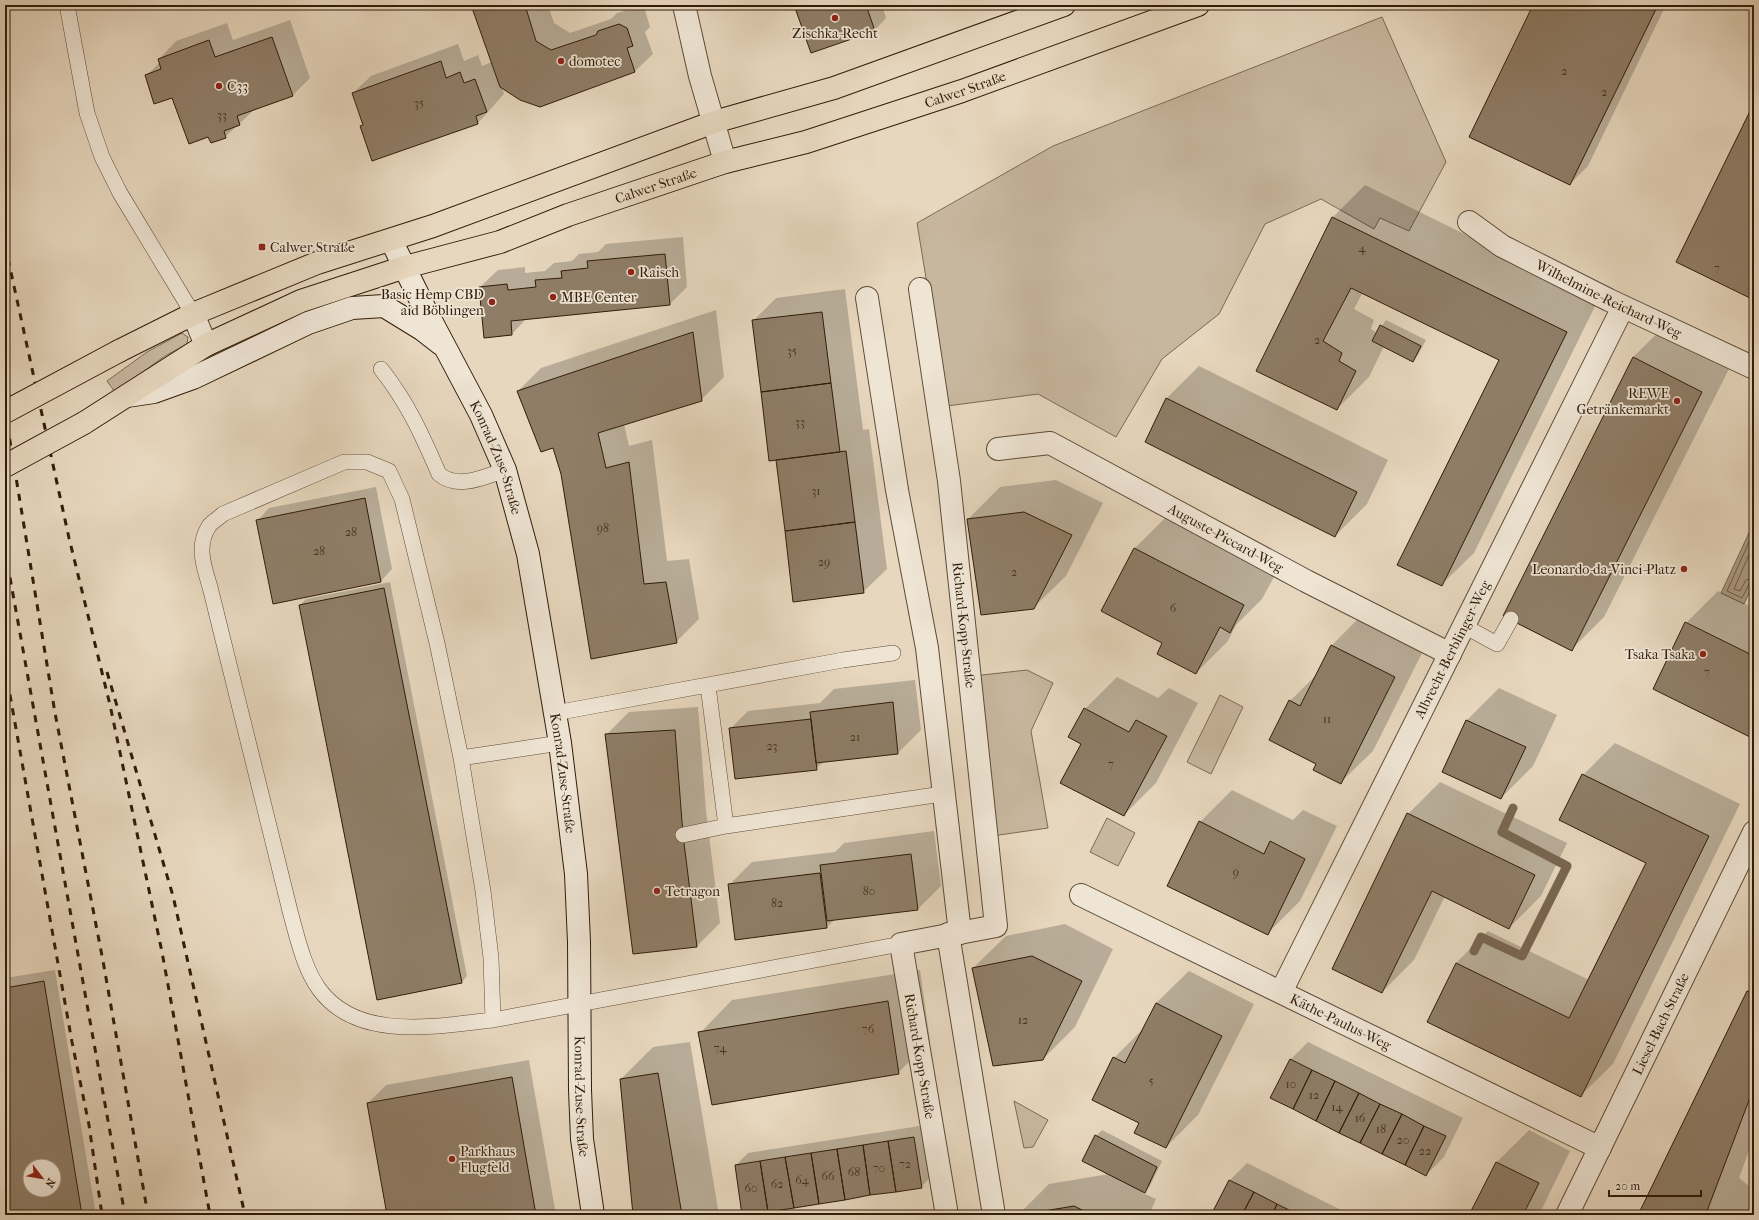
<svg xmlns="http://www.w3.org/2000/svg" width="1759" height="1220" font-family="'IM FELL French Canon',serif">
<rect width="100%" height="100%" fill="#e7d7be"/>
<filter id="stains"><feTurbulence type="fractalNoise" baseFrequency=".005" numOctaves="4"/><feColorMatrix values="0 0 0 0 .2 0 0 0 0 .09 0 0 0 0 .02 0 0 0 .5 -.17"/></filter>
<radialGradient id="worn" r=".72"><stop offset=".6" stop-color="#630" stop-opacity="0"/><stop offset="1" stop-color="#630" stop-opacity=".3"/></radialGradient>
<path fill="#c8b79f" stroke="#7c6a54" d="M1382,17L1446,162L1409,231L1380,218L1374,229L1321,199L1265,224L1219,314L1162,359L1116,437L1038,394L947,406L917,223L1053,146Z
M182,333L188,337L187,344L165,356L115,392L107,381L147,352Z
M1027,670L1053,683L1031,731L1048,828L992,836L973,676Z
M1220,695L1243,707L1211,774L1187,762Z
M1107,818L1135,833L1118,866L1090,852Z
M1014,1101L1048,1120L1033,1147L1024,1148Z"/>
<path fill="#a99780" stroke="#796650" d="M1754,522V582L1744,604L1721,593Z"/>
<path fill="#0003" fill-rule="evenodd" d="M472,5H548L554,23L570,33L611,19L617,13L637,7L645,10L650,27L645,32L653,54L635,71L540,106L502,87L504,94L478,123L373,160L361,126L364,124L353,93L371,76L458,44L464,61L478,55L482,66L492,62Z
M795,5H882L886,18L875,30Z
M1535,5H1666L1588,166L1570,184Z
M290,20L310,78L292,96L256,108L225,137L209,135L173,96L146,76L160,62L159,59L176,41L227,23L233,40Z
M1365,185L1598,300L1474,553L1441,585L1500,360L1363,292L1354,309L1374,320L1371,329L1377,333L1386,320L1426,340L1418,355L1413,361L1384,346L1369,377L1337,409L1258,371L1333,217Z
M683,237L687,287L670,304L527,318L512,334L480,287L498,270L525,267V273L545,271L554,263L572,261L579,254L598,252L606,244Z
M845,289L863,430L869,429L887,569L863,592L777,459L753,321L776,298Z
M716,310L724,377L701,400L624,424L629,446L652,440L667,561L689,559L699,619L676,642L562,473L553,447L518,391L541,368Z
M1666,325L1734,359L1604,617L1572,649L1633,357Z
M1199,366L1388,460L1367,504L1335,536L1146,441L1167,398Z
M1056,480L1103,503L1066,576L1033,608L982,614L968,519L1000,487Z
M376,487L392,569L381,581L258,520L269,508Z
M1167,516L1276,573L1262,599L1236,625L1228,641L1196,673L1164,642L1103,611L1135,548Z
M390,582L467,976L462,982L300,605L306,599Z
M1718,591L1754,608V737L1686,623Z
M1364,613L1426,645L1373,751L1340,783L1317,764L1290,701L1319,672L1332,645Z
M1117,677L1158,698L1169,688L1198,703L1156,783L1124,815L1082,744L1085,709Z
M915,680L921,730L898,753L824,761L816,769L730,729L748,711L820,703L834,689Z
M1499,688L1557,715L1533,766L1501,798L1444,771L1467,720Z
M698,707L706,811L720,923L697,946L634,953L606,735L629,712Z
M1615,743L1740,804L1613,1064L1580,1096L1428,1021L1456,963L1488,931L1589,980L1647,862L1583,775Z
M1440,782L1567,843L1541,896L1509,928L1445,896L1414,960L1382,992L1408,814Z
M1232,790L1293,820L1303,810L1337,826L1300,901L1268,933L1200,822Z
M934,831L941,886L918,909L835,919L827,927L736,938L729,885L752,862L835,852L844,843Z
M1065,924L1113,949L1075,1027L1043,1059L973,968L1006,936Z
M55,970L96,1215H5V978ZM30,1166H54V1190H30Z
M920,970L930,1041L898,1073L700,1033L732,1000Z
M1189,971L1254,1004L1198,1115L1166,1147L1140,1122L1094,1100L1114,1058L1144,1028L1156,1003Z
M1754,985V1137L1739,1178L1754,1190V1215H1638L1747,991Z
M690,1042L719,1215H634L621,1079L653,1047Z
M1308,1042L1463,1118L1444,1157L1426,1175L1271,1098L1291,1059Z
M529,1060L556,1215H388L368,1103L386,1085Z
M926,1125L933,1175L921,1187L736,1165L748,1153Z
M1102,1130L1162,1161L1150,1186L1143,1193L1156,1199L1149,1215H1018L1049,1184L1109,1174L1096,1136Z
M1529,1130L1570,1151L1539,1215H1470L1497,1162Z
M1247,1163L1351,1215H1212L1230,1180Z"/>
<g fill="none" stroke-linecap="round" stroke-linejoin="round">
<path stroke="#6c5a44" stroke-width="1" d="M1754,531L1727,591L1742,598L1749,584L1754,582
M1754,543L1734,589L1740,591L1746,580L1754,577"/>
<path stroke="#796650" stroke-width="9" d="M1474,951L1481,937L1522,956L1567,866L1502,832L1513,808"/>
</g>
<path fill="#8f7d67" stroke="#301c08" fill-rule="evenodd" d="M471,5H525L536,41L551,50L596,35L598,31L619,24L627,28L633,46L627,48L635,72L540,107L520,100L500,87Z
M794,5H866L875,31L811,53Z
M1533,5H1658L1570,185L1469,137Z
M272,37L293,96L237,116L240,125L224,131L226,138L211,143L208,137L189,144L172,98L154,104L145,75L161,69L158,59L209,40L215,57Z
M441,61L446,78L460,72L464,83L475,79L487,112L476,116L478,124L372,161L360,126L363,125L352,93Z
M1754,103V300L1676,262Z
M1332,217L1567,332L1442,586L1397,565L1499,360L1351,288L1323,341L1342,353L1339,361L1356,371L1337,410L1256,371Z
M665,254L670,305L511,321L512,335L484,338L479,287L507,284L508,290L536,287L535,280L562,278L561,271L588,268L587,261Z
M822,312L831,383L761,392L752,320Z
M1380,325L1421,346L1413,362L1372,341Z
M693,332L702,401L598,433L606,468L629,462L644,584L666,582L677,643L591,659L561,474L553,448L541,452L517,391Z
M1633,357L1702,392L1572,651L1503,616Z
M831,383L840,452L769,461L761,392Z
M1166,398L1357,492L1335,537L1145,442Z
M846,451L855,522L785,531L776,460Z
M365,498L381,582L273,604L256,520Z
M1024,512L1072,535L1034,609L981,615L967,519Z
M855,522L864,593L793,602L785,531Z
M1134,548L1244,605L1230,633L1220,627L1196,674L1157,654L1162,643L1101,611Z
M384,588L462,983L377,1000L299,605Z
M1685,622L1754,656V739L1653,689Z
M1331,645L1395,677L1341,784L1313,770L1316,764L1269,740L1289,700L1300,706Z
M893,702L898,754L816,763L810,712Z
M1084,708L1129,732L1136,720L1167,736L1124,816L1060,783L1081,744L1068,737Z
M811,719L817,770L735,779L729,728Z
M1466,720L1526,747L1501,799L1442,772Z
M675,730L683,835L697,947L633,954L605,734Z
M1582,774L1709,836L1581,1097L1427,1022L1456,963L1569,1018L1646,863L1559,820Z
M1407,813L1535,875L1509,929L1432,891L1382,993L1332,969Z
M1199,821L1264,854L1270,841L1305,859L1268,935L1167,886Z
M911,854L918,910L827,921L820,865Z
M820,873L827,928L735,940L728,884Z
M1032,956L1082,981L1043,1060L993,1066L972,968Z
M44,981L82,1215H5V988ZM30,1166H54V1190H30Z
M1747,991L1754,994V1087L1707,1211L1713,1215H1638Z
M888,1001L899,1074L712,1105L698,1032Z
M1156,1003L1222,1036L1166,1148L1134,1133L1139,1123L1092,1100L1113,1057L1125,1063Z
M1290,1059L1312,1070L1293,1109L1270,1098Z
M1312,1070L1335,1081L1316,1121L1293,1109Z
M658,1073L682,1215H633L620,1079Z
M512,1077L536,1215H387L367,1103Z
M1335,1081L1359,1093L1339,1133L1316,1121Z
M1359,1093L1380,1104L1360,1143L1339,1133Z
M1380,1104L1402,1114L1382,1154L1360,1143Z
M1402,1114L1424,1126L1405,1165L1382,1154Z
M1424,1126L1446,1136L1426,1176L1405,1165Z
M1095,1135L1157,1167L1145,1193L1082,1161Z
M914,1137L922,1188L896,1192L888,1141Z
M888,1141L896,1192L870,1195L863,1145Z
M863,1145L870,1195L845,1200L837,1149Z
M837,1149L845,1200L819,1204L811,1153Z
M811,1153L819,1204L794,1208L785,1157Z
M785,1157L794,1208L768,1212L760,1161Z
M760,1161L768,1212L742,1215L735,1165Z
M1496,1162L1539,1183L1523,1215H1469Z
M1229,1180L1254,1192L1242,1215H1211Z
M1254,1192L1277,1204L1272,1215H1242Z
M1277,1204L1299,1215H1272Z
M1074,1206L1092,1215H1020Z"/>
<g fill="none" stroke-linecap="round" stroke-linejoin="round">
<defs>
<path id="lane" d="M67,5L87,113L102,157L120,193L193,314
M381,369C408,403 422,435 439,474C458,490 484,477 505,470
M344,462H367L389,471L402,499L437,643L461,758L483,891L491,958L493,1020C437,1026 357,1042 319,989C304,968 298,940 291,915L210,587C204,567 196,546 209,526C212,522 219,518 223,514Z
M1464,626L1497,644L1511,619
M708,686L726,826
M555,713L843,660L893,653
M461,758L560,743
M683,835L726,826L942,794
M493,1020L901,944"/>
<g id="street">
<path d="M684,5L700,76L725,162"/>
<path id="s1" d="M1469,222L1502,246L1609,300L1754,368"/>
<path id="s2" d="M920,289L949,481L996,926L901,944L947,1215"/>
<path d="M867,298L897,490L927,648L960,933"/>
<path d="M193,314L206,345"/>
<path id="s3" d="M998,449L1050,443L1306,581L1450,654"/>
<path id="s4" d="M1081,895L1600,1148"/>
<path d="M948,934L994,1215"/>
<path id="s5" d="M1281,992L1623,307"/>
<path id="s6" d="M1567,1215L1754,832"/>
</g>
<g id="secondary">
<path id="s7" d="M391,240L427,313L481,415L505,470L528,554L560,743L576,874L579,942L580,1090L582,1139L593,1215"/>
<path d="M127,396L154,392L193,378L308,323L352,308L384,306L423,330L441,344"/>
</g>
<g id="primary">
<path d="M119,351L193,314L317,263L433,226L714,122L834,88L1064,5"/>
<path id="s8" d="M84,423L206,345L301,301L405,267L500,242L568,215L725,162L806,142L962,91L1198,5"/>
</g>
</defs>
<use href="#lane" stroke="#5e4b36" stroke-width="16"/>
<use href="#street" stroke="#5e4b36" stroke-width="24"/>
<use href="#secondary" stroke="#301c08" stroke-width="24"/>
<use href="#primary" stroke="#301c08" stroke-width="24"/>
<use href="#lane" stroke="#efe5d5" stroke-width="15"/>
<use href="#street" stroke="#efe5d5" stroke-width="22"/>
<use href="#secondary" stroke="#efe5d5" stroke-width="22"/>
<use href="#primary" stroke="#e7d7be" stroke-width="22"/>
<path stroke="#301c08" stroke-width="3" stroke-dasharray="7 7" stroke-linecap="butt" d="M5,245L69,538L110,705L162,952L210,1215
M5,411L55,713L103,961L148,1215
M5,550L125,1215
M5,667L72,1042L89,1125L102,1215
M107,672L173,896L245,1215"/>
<defs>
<path id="primary-bridge" d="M5,412L119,351
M5,466L84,423"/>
</defs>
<use href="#primary-bridge" stroke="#301c08" stroke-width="24" stroke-linecap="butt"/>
<use href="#primary-bridge" stroke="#e7d7be" stroke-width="22"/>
</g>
<g fill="#8f2418" stroke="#efe5d5" stroke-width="1.5">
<circle cx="835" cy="18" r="4"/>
<circle cx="561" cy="61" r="4"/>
<circle cx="219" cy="86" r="4"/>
<rect x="258" y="243" width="8" height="8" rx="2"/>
<circle cx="631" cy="272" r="4"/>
<circle cx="553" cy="297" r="4"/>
<circle cx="492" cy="302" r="4"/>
<circle cx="1677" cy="401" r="4"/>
<circle cx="1684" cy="569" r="4"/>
<circle cx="1703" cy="654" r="4"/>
<circle cx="657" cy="891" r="4"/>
<circle cx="452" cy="1159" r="4"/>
</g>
<g text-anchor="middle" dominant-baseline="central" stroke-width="3.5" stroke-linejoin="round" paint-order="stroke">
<g font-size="12" fill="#483420">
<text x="1564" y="71">2</text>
<text x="1604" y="92">2</text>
<text x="419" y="103">35</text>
<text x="222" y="115">33</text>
<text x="1362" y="248">4</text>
<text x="1717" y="268">7</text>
<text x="1317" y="340">2</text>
<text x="792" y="351">35</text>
<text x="800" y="422">33</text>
<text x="816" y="491">31</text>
<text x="603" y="528">98</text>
<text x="351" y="532">28</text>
<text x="319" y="551">28</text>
<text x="824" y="562">29</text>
<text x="1014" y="572">2</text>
<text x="1173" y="608">6</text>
<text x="1707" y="672">7</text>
<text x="1327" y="719">11</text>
<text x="855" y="737">21</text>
<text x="772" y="746">23</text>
<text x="1111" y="764">7</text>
<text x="1236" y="872">9</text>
<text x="869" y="891">80</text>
<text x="777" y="903">82</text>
<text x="1023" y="1020">12</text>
<text x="868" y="1029">76</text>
<text x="720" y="1048">74</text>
<text x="1151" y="1081">5</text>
<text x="1291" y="1084">10</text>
<text x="1314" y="1095">12</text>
<text x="1337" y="1107">14</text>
<text x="1360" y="1118">16</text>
<text x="1381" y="1129">18</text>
<text x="1403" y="1140">20</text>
<text x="1425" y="1151">22</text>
<text x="905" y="1164">72</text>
<text x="879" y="1168">70</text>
<text x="854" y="1172">68</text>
<text x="828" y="1176">66</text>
<text x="802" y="1180">64</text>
<text x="777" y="1184">62</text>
<text x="751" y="1188">60</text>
</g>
<g font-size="14" fill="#301c08" stroke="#efe5d5" text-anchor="start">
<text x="835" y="33" text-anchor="middle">Zischka-Recht</text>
<text x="569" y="61">domotec</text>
<text x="227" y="86">C33</text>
<text x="270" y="247">Calwer Straße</text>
<text x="639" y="272">Raisch</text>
<text x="484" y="294" text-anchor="end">Basic Hemp CBD<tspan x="484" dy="16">aid Böblingen</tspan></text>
<text x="561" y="297">MBE Center</text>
<text x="1669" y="393" text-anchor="end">REWE<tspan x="1669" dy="16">Getränkemarkt</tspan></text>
<text x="1676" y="569" text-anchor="end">Leonardo-da-Vinci-Platz</text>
<text x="1695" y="654" text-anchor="end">Tsaka Tsaka</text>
<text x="665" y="891">Tetragon</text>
<text x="460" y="1151">Parkhaus<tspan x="460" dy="16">Flugfeld</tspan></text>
</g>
<g font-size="14" fill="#301c08" stroke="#efe5d5">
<text stroke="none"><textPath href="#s8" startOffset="947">Calwer Straße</textPath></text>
<text stroke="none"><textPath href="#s8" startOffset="623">Calwer Straße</textPath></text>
<text stroke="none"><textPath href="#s1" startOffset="160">Wilhelmine-Reichard-Weg</textPath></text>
<text stroke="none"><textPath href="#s7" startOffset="242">Konrad-Zuse-Straße</textPath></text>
<text stroke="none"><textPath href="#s3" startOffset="252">Auguste-Piccard-Weg</textPath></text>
<text stroke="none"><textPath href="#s2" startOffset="339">Richard-Kopp-Straße</textPath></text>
<text stroke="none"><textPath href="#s5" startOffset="383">Albrecht-Berblinger-Weg</textPath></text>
<text stroke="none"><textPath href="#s7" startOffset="566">Konrad-Zuse-Straße</textPath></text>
<text stroke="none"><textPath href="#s4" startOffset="289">Käthe-Paulus-Weg</textPath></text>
<text stroke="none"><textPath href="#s6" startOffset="213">Liesel-Bach-Straße</textPath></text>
<text stroke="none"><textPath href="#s2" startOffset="852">Richard-Kopp-Straße</textPath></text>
<text stroke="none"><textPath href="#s7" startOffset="890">Konrad-Zuse-Straße</textPath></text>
</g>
</g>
<rect width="1759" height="1220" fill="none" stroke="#e7d7be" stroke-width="20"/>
<rect x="6" y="6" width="1747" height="1208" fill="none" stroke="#301c08" stroke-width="2"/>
<rect x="10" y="10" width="1739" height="1200" fill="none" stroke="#301c08"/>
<g transform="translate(42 1178) rotate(121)"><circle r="19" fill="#efe5d5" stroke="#a39583"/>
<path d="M0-3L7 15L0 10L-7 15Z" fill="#8f2418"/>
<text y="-6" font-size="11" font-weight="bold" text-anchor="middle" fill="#301c08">N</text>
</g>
<path d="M1609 1190v6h92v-6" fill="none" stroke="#301c08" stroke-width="2"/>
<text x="1615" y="1190" font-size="12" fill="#301c08" stroke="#efe5d5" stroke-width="3" paint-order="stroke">20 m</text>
<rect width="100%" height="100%" filter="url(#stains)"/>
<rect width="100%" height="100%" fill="url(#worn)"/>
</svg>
